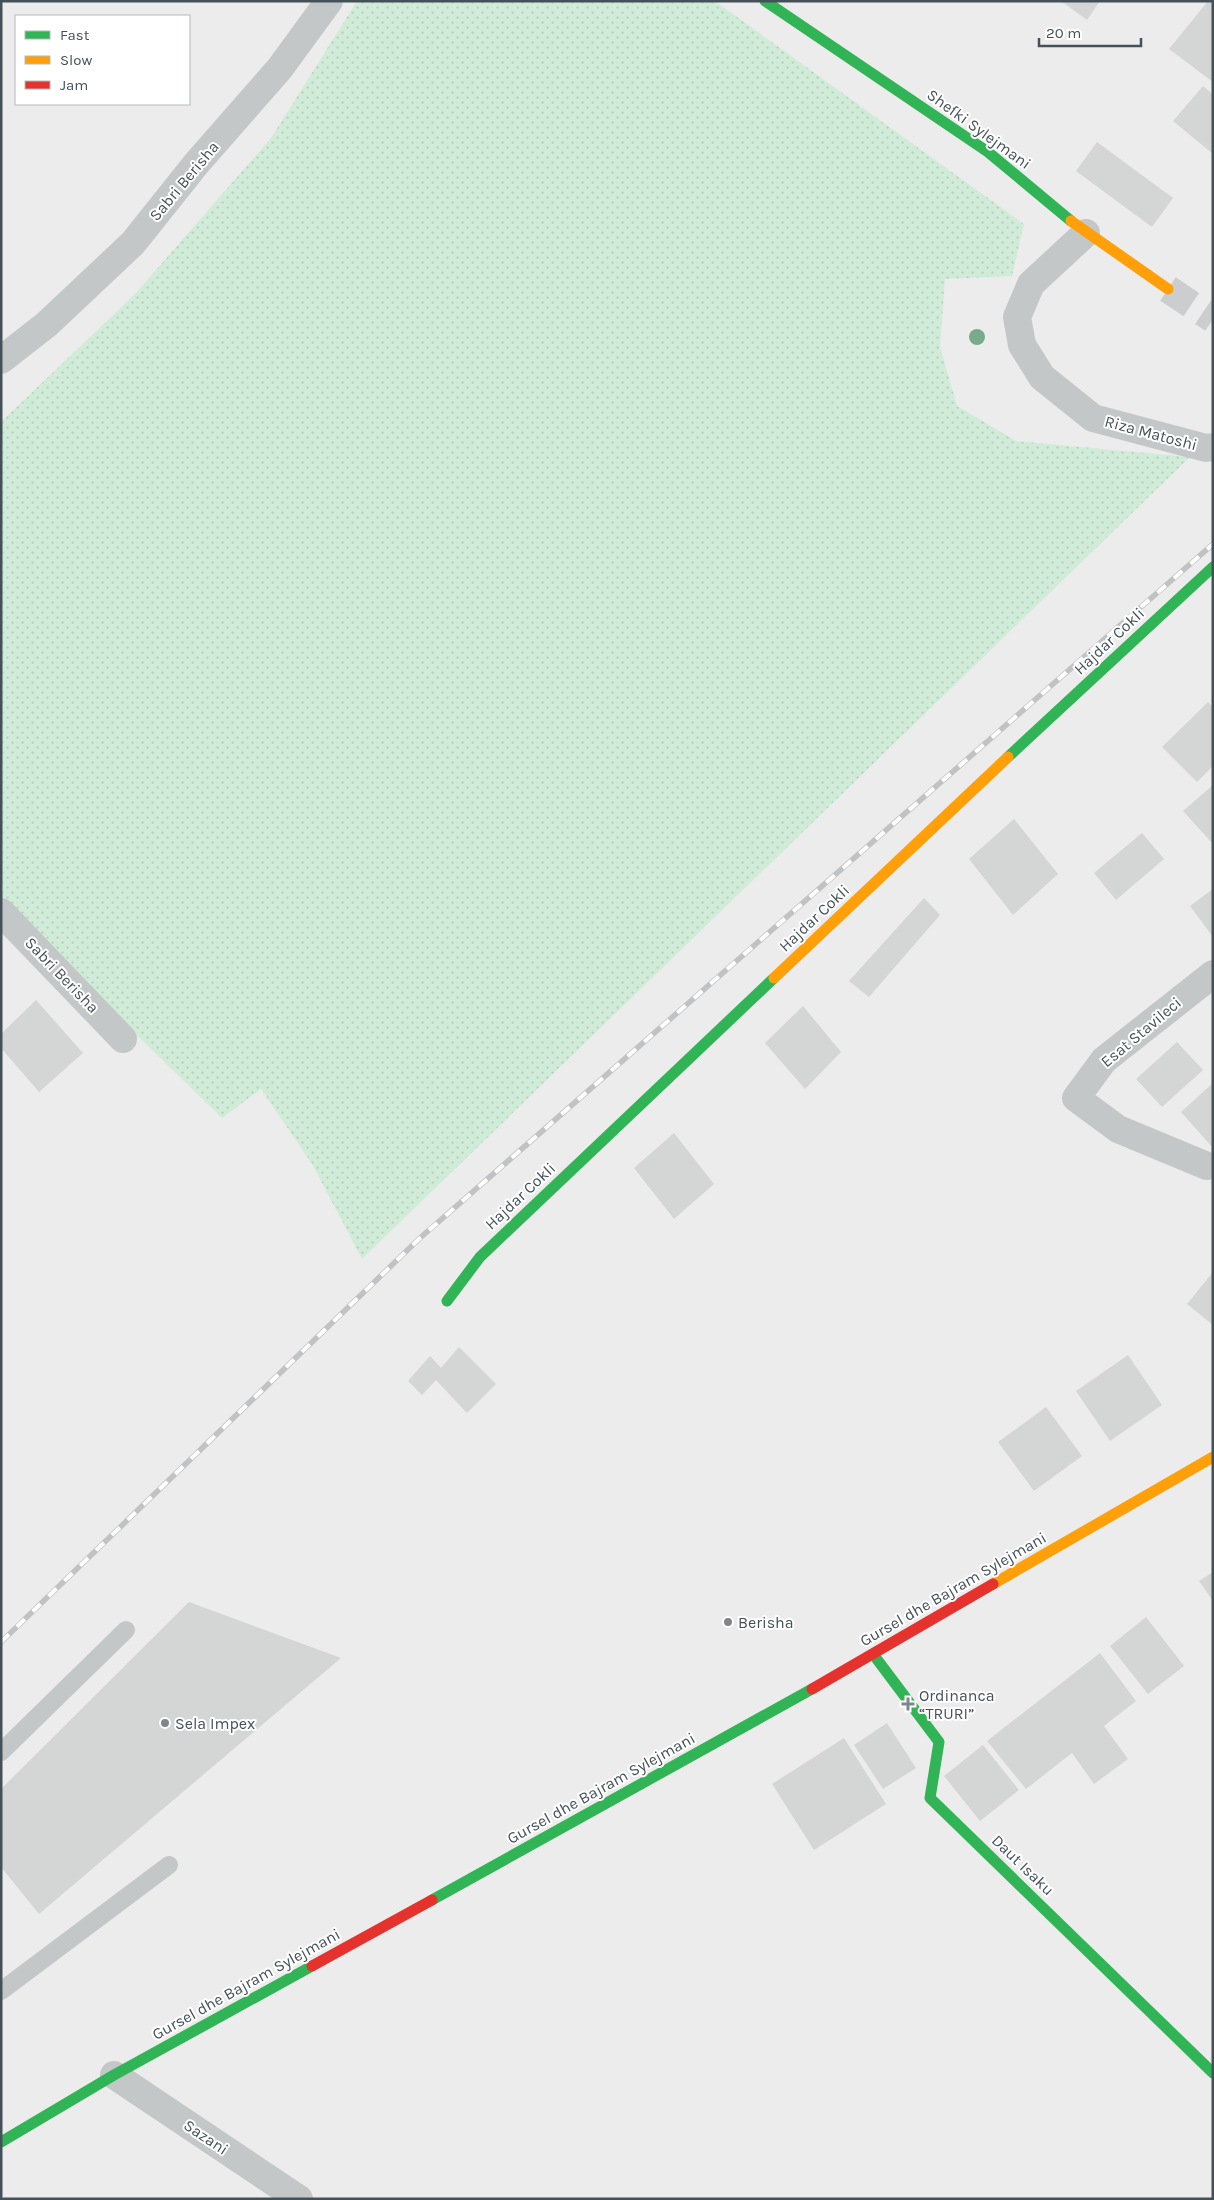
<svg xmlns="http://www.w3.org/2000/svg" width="1214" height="2200" font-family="Karla,sans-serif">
<defs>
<pattern id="grass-dots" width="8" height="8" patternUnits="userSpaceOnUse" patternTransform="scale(1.25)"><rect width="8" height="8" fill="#d0ecd8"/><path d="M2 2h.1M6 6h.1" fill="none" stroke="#b4ccbc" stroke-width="1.8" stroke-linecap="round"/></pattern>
</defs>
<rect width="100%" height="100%" fill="#edecec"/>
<path fill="url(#grass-dots)" d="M357,1H715L1024,224L1012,276L945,279L940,347L957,406L1016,441L1190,457L362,1259L312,1164L261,1089L222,1118L1,903V422L135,294L271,138Z"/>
<path fill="#d4d5d5" d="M1061,1H1100L1087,20Z
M1208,1H1213V82L1169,49Z
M1203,86L1213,94V154L1173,121Z
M1097,142L1173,198L1152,227L1076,171Z
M1208,702L1213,707V766L1197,782L1162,747Z
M1213,785V844L1183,811Z
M1014,819L1058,874L1013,915L969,859Z
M1142,833L1164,859L1116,900L1094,873Z
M1213,889V937L1190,906Z
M924,898L940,915L869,997L849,981Z
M36,1000L83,1053L39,1092L1,1048V1034Z
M803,1006L841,1052L805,1089L765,1043Z
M1177,1042L1203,1070L1162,1107L1136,1079Z
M1213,1083V1148L1181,1112Z
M674,1133L714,1184L674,1219L634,1168Z
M1213,1272V1325L1187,1304Z
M459,1347L496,1384L467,1413L436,1380L422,1395L408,1381L430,1356L441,1368Z
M1128,1355L1162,1405L1110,1441L1076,1391Z
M1046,1407L1082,1456L1034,1491L998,1442Z
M1213,1572V1601L1199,1581Z
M189,1602L341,1658L39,1914L1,1867V1789Z
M1146,1617L1184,1666L1148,1694L1110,1646Z
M1100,1653L1136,1701L1104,1726L1128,1759L1094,1784L1072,1753L1026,1789L987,1741Z
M887,1723L916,1768L883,1789L854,1745Z
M844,1738L886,1804L814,1850L772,1784Z
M983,1745L1019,1790L980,1821L944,1776Z"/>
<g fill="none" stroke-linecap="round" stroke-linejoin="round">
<path stroke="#cbcdce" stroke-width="28" stroke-dasharray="28 14" stroke-linecap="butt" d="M1168,289L1213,319"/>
<path stroke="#c4c7c8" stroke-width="18" d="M1,1752L126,1630
M1,1991L169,1865"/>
<path stroke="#c4c7c8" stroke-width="28" d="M1086,233L1031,284L1017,317L1022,345L1042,377L1093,418L1206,448L1213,447
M1,360L47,324L133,243L196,164L280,68L329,1
M1,912L123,1039
M1207,1166L1118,1129L1076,1098L1104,1060L1213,974
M114,2075L299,2199"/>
<path stroke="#30b455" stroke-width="11" d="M765,1L988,152L1071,221
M1008,757L1213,567
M447,1301L480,1257L774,978
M873,1654L939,1742L930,1798L1213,2073
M432,1900L812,1689
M1,2142L114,2075L312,1966"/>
<path stroke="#ff9f0a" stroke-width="11" d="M1071,221L1168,289
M774,978L1008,757
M993,1584L1213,1457"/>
<path stroke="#e5322d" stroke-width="11" d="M812,1689L993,1584
M312,1966L432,1900"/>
<defs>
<path id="rail" d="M1,1642L420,1238L1213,544"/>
</defs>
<use href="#rail" stroke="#c0c2c3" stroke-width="5.5"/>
<use href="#rail" stroke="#fff" stroke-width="4" stroke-dasharray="11" stroke-linecap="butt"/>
</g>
<circle fill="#78ab8c" cx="977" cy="337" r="8"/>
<g fill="#7f878c" stroke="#fff" stroke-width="2">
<circle cx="728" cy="1622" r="5"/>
<path d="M905.5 1696.5h5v5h5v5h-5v5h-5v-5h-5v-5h5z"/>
<circle cx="165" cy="1723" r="5"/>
</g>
<g text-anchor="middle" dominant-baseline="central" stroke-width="4" stroke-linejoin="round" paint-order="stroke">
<g font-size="16" fill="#445158" stroke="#fff">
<text transform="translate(979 129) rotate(36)">Shefki Sylejmani</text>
<text transform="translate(184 181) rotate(-50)">Sabri Berisha</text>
<text transform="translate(1151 433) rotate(15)">Riza Matoshi</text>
<text transform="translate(1109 641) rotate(-43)">Hajdar Cokli</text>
<text transform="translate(814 918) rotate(-43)">Hajdar Cokli</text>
<text transform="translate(62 975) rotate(46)">Sabri Berisha</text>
<text transform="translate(1141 1032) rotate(-40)">Esat Stavileci</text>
<text transform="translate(520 1196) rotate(-43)">Hajdar Cokli</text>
<text transform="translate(953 1589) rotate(-30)">Gursel dhe Bajram Sylejmani</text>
<text transform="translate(601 1788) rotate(-29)">Gursel dhe Bajram Sylejmani</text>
<text transform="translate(1023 1865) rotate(44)">Daut Isaku</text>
<text transform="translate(246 1984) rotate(-29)">Gursel dhe Bajram Sylejmani</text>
<text transform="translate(206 2137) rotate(34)">Sazani</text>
</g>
<g font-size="16" fill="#445158" stroke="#fff" text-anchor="start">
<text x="738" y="1622">Berisha</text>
<text x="919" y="1695">Ordinanca<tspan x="919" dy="18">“TRURI”</tspan></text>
<text x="175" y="1723">Sela Impex</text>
</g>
</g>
<rect width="1214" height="2200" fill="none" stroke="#445158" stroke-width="5"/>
<rect x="15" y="15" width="175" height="90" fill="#ffffff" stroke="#b4b9bc"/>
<rect x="25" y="31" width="25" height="8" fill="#30b455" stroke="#b4b9bc"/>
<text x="60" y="40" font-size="15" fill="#445158">Fast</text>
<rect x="25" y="56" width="25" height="8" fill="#ff9f0a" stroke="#b4b9bc"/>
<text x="60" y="65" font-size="15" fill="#445158">Slow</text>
<rect x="25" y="81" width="25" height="8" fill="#e5322d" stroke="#b4b9bc"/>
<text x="60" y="90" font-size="15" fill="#445158">Jam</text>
<path d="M1039 38v8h102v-8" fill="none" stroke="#445158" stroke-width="2.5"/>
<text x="1046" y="38" font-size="15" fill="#445158" stroke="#ffffff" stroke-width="4" paint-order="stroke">20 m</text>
</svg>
